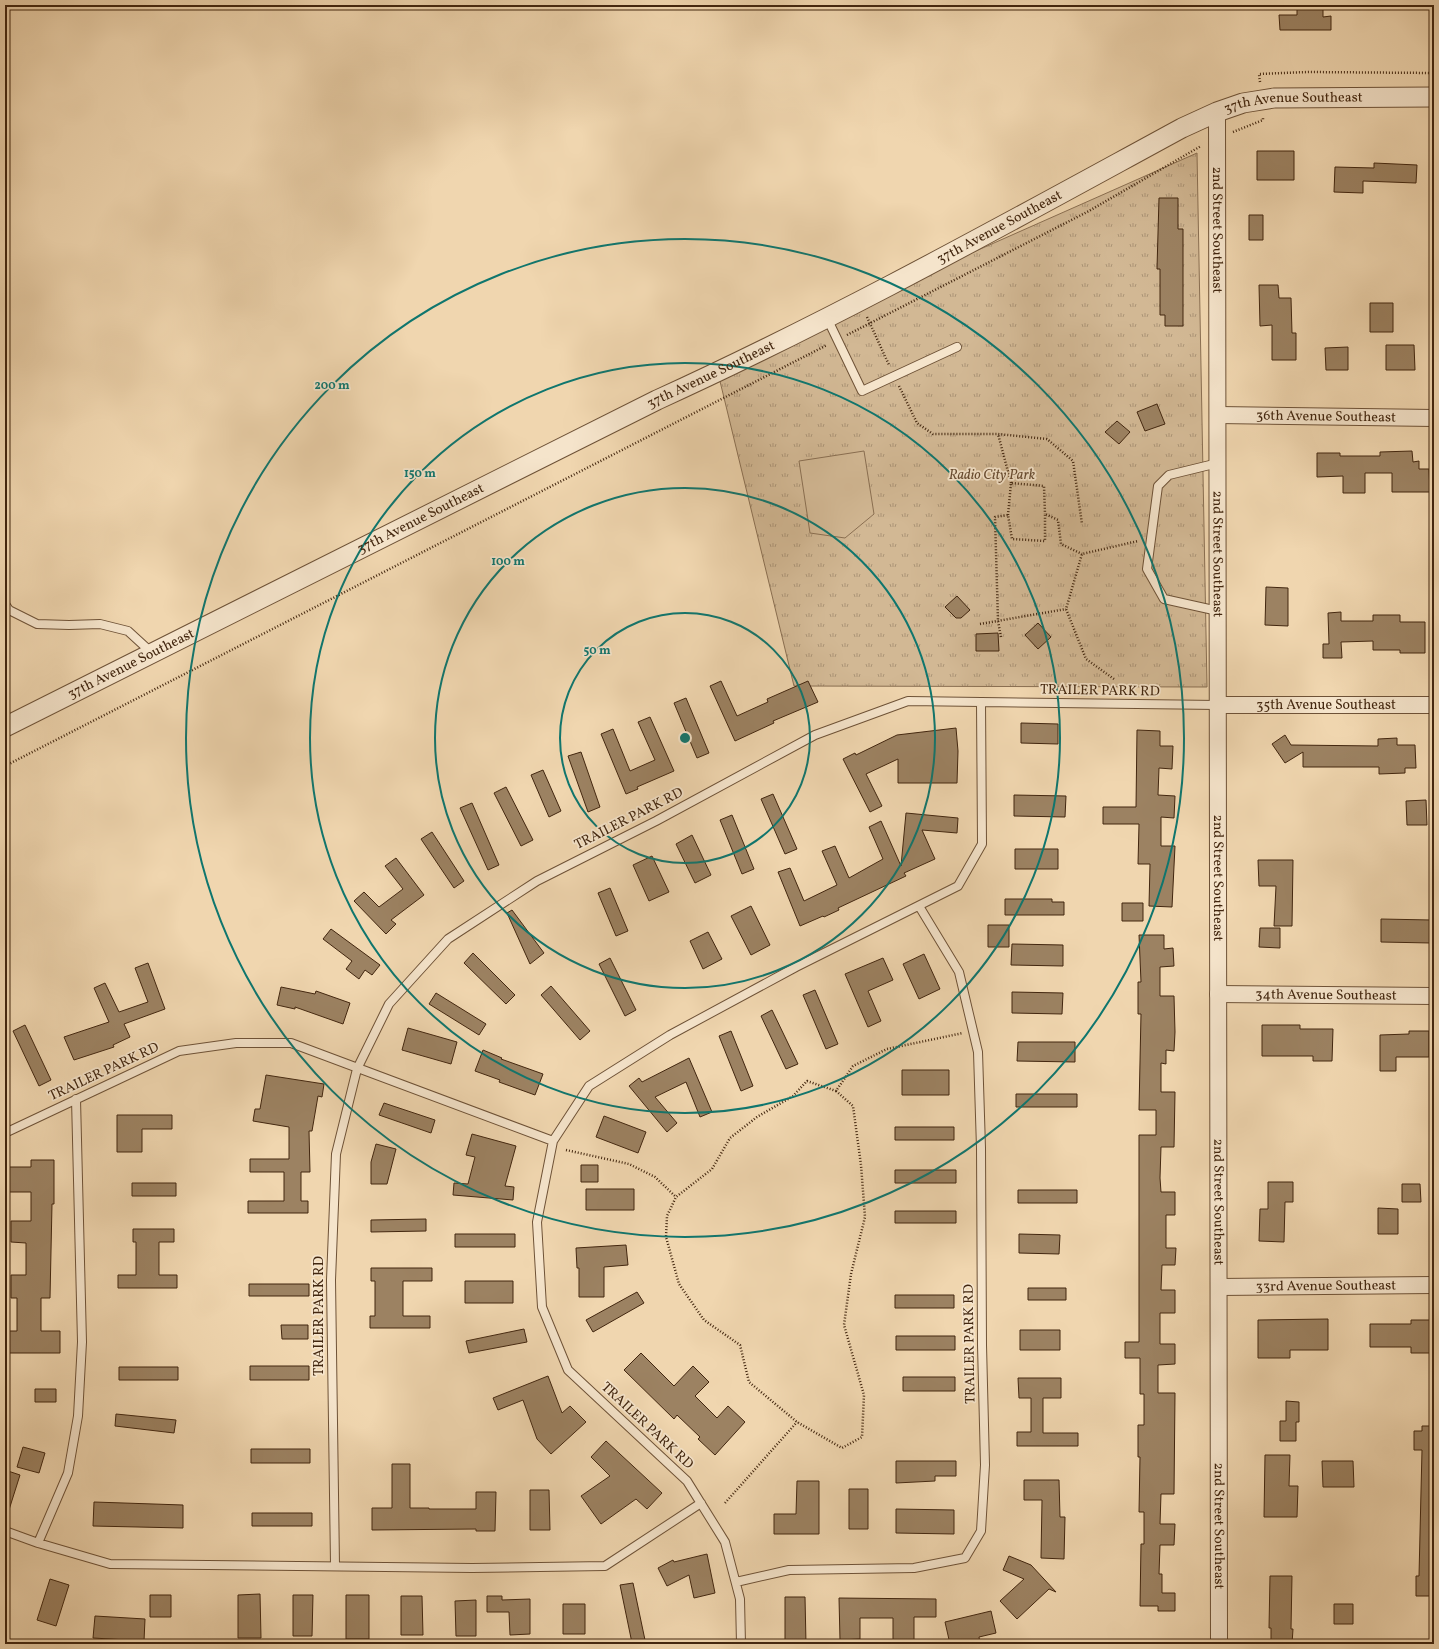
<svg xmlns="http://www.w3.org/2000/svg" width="1439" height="1649" font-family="Vollkorn,serif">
<defs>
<pattern id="grass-tufts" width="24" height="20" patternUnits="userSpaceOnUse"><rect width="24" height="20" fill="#d2b894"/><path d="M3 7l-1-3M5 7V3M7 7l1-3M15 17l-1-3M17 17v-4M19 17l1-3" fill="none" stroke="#ac9577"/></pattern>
</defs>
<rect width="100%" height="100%" fill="#f0d6af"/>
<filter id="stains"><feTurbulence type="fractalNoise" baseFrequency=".005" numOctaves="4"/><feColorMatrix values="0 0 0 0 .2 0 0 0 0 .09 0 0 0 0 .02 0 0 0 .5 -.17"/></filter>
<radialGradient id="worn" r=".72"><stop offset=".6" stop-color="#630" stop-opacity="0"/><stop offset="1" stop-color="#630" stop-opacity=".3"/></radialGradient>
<path fill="url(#grass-tufts)" stroke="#8a6f52" d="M1197,153L1207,687L794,686L718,373L827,317Z"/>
<path fill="#d2b894" stroke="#8a6f52" d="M864,451L874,514L845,538L810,533L799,461Z"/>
<path fill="#9c8262" stroke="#42260f" d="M1297,5H1323V17L1331,16V30H1280L1279,15H1297Z
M1257,151H1294V180H1257Z
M1374,163L1417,165L1416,183L1363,181V193L1334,192L1335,167L1374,168Z
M1159,198H1178V229H1183V326H1165V315H1160V269H1157Z
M1249,215H1263V240H1249Z
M1259,285H1278L1279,298H1291L1292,333H1296V360H1272V325L1260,326Z
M1370,303H1393V332H1370Z
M1386,345H1414L1415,370H1386Z
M1348,347V370H1326L1325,348Z
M1157,404L1165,424L1145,431L1137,412Z
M1117,421L1130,432L1119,444L1105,432Z
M1412,451L1413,462L1419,461V469H1429L1430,492H1392V473H1365V493H1343V476L1317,477V453H1340V456H1380V452Z
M1266,587L1288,588V626L1265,625Z
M957,596L970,610L961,618H956L945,607Z
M1341,612V621H1373V615H1400V622H1425V653H1400V650H1373V641L1341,642L1342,658H1323V644H1329L1328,613Z
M1038,623L1051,637L1038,649L1025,635Z
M998,633L999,651H976V634Z
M721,681L737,716L768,702L767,699L808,681L818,702L773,721L774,723L735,741L710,686Z
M686,698L709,753L697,758L674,703Z
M650,717L674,771L637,787L638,789L626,794L601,734L613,729L630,771L655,760L638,722Z
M1021,723L1058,724V744L1021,743Z
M956,728L958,751L957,783H898V759L866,774L882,806L870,812L843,759L855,753L856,755L897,735Z
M1137,730L1160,731V746H1173L1172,769L1159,768L1158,795L1175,796L1174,818L1161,817V846H1175L1172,907L1149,906L1150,864H1138L1139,824H1103V807H1136Z
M1285,735L1291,745L1378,746V739L1397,738V745H1415L1416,768H1405V773L1379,774V767H1303V752L1285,763L1272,744Z
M581,752L600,807L588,812L568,756Z
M543,770L561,811L549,817L531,775Z
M506,787L533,840L521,846L494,793Z
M773,794L797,849L785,854L761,799Z
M1014,795L1066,796L1065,817L1014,816Z
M1426,800L1427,825H1407L1406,801Z
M472,803L499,865L488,870L460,808Z
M906,813L958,818L957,833L922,830L935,859L904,873L906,876L838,908L839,910L824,917L823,916L800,926L778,872L790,868L804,901L837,885L822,851L835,846L849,878L883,859L869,827L881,821L901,866Z
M732,815L754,869L742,874L720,820Z
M432,832L464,881L454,888L421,839Z
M692,835L711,875L695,883L676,844Z
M1015,849H1058V869H1015Z
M652,856L669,892L649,901L633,865Z
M396,858L424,895L391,920L396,924L386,934L354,901L364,892L379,907L403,889L385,866Z
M1258,860H1293L1292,926H1274L1276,886H1259Z
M610,888L628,931L616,936L598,893Z
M1005,899H1052V902H1064V915H1005Z
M1122,903H1143V921H1122Z
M751,906L770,945L751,955L731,916Z
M512,910L544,953L530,964L507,913Z
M1381,919L1431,920V943L1381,942Z
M988,925H1009V947H988Z
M1260,928H1280V948L1259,947Z
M331,929L380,965L372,975L365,970L359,979L346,969L352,961L323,939Z
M708,932L722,959L703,969L690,941Z
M1139,935H1164V949L1173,948L1174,966L1160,967V996H1174L1175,1032L1174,1051L1166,1050V1064L1161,1063V1092H1175L1174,1147H1161L1160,1178L1161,1192H1175V1215H1166V1248H1176L1175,1265H1162L1161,1290H1175V1313H1160V1344H1175V1364L1158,1365V1393H1175L1174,1494H1161L1160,1524H1175L1174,1545H1160L1159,1574H1162V1593H1175V1611H1158V1606H1140L1141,1544H1144V1512H1139L1140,1457H1138V1425H1144V1394H1140V1358H1125V1342H1139V1135H1156V1110H1139L1141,1014H1138V982H1141Z
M1012,944L1063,945V966L1011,965Z
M473,953L515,995L506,1004L464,963Z
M924,954L940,989L919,999L903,964Z
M610,958L636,1010L625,1016L599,964Z
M883,958L893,980L868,991L881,1021L868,1027L845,974Z
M148,963L165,1009L124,1024L130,1037L113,1045L114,1047L74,1060L64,1037L109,1022L94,988L105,983L119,1012L148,1002L135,968Z
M551,986L590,1031L580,1040L541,995Z
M281,987L315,994L316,991L350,1003L343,1024L295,1007V1009L277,1005Z
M815,990L838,1044L826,1049L803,995Z
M1012,992L1063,993L1062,1014L1012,1013Z
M436,993L486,1024L479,1035L429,1004Z
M772,1010L798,1064L786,1069L761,1016Z
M25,1025L51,1080L39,1086L13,1031Z
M1262,1025H1300V1029H1333L1332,1061H1313V1056H1262Z
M408,1028L457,1042L451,1064L402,1050Z
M731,1031L753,1086L741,1091L719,1036Z
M1409,1031H1429V1057H1396V1071H1380V1035L1409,1034Z
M1018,1042H1075V1062L1017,1061Z
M483,1050L502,1058L501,1059L543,1074L535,1095L499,1082L500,1080L475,1071Z
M689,1058L712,1112L700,1117L686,1082L655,1097L677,1123L667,1132L629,1086L639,1078L642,1082Z
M902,1070H949V1095H902Z
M266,1075L324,1084L322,1097L318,1096L312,1131H309L310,1172H301V1201H308V1213H248V1201H284V1172H250V1159H289V1127L253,1121L255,1109H260Z
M1016,1094H1077V1107H1016Z
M384,1103L435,1120L431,1133L379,1115Z
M117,1115H172V1129H142V1152H117Z
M604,1116L646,1132L638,1153L596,1137Z
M895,1127H954V1140H895Z
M472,1134L516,1146L505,1186L514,1187L513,1200L453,1195L454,1183L468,1184L475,1157L466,1155Z
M376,1144L396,1149L387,1184H371V1162Z
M31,1160H54V1204H52L50,1298H41V1331H60V1353H5V1331H17V1298H11V1275H26V1243L11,1242V1221H31V1192H5V1167H31Z
M581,1165H598V1182H581Z
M895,1170H956V1183H895Z
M1268,1182H1293V1202H1285L1284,1242L1259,1241L1260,1209H1268Z
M132,1183H176V1196H132Z
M1402,1184H1420L1421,1202H1402Z
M586,1189H634V1210H586Z
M1018,1190H1077V1203H1018Z
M1378,1208L1398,1209V1234H1378Z
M895,1211H956V1223H895Z
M426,1219V1231L371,1232V1220Z
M133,1229H174V1242H159V1275H177V1288H118V1275H136V1242H133Z
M455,1234H515V1247H455Z
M1019,1234L1060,1235L1059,1254L1019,1253Z
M626,1245L628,1265L604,1267V1297H579V1268H577L576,1248Z
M371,1268H432V1281H403V1316H430V1328H370V1316H375V1281H371Z
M465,1281H513V1303H465Z
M249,1284H309V1296H249Z
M1028,1288H1066V1300H1028Z
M637,1292L644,1303L593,1332L586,1320Z
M895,1295H954V1308H895Z
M1328,1319V1350H1290V1358H1258V1320Z
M1411,1320H1433V1353H1411V1347H1370V1324H1411Z
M281,1325H308V1339H282Z
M524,1329L527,1342L469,1353L466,1341Z
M1020,1330H1060V1350H1020Z
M896,1336H955V1350H896Z
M641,1353L674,1386L693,1366L709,1382L695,1396L717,1418L728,1406L745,1422L715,1455L698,1439L700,1437L677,1415L674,1419L624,1370Z
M250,1366H309V1380H250Z
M119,1367H178V1380H119Z
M548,1376L562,1413L570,1406L586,1422L551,1454L537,1439L523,1400L498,1410L493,1398Z
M903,1377H955V1391H903Z
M1018,1378H1061V1398H1043V1433H1078V1446H1017V1432H1031V1398H1019Z
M35,1389H56V1402H35Z
M1286,1401L1299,1402V1422H1296V1441H1280V1421H1286Z
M116,1414L176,1420L174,1433L115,1426Z
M1422,1426H1434V1596H1416V1576H1419L1422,1450H1414V1431H1422Z
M606,1441L662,1493L647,1509L636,1499L601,1524L581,1496L610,1476L591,1457Z
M23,1447L45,1453L39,1473L17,1467Z
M251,1449H310V1463H251Z
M1265,1455H1290L1289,1486H1298L1297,1517H1264Z
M896,1461H956V1476H935V1481L896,1483Z
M1322,1461H1353L1354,1487H1323Z
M392,1464H410V1508H429V1509H476V1492H496L495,1531H476V1529L372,1530V1508H392Z
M5,1470L20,1475L8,1513L5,1512Z
M1024,1480H1059L1060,1517H1065L1064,1559L1041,1558L1042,1500H1024Z
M797,1481H819V1534H774V1514H796Z
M849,1489H868V1529H849Z
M530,1490H549L550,1530H530Z
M94,1502L183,1505V1528L93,1526Z
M896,1509L954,1510V1534L896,1533Z
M252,1513H312V1526H252Z
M707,1554L715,1593L694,1598L689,1575L667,1586L658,1568L673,1560L674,1562Z
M1009,1556L1031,1565L1056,1592L1049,1589L1017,1619L1000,1601L1024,1579L1003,1570Z
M1270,1576H1292L1291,1629H1293L1292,1644H1271V1628H1269Z
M50,1579L69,1585L56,1626L37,1620Z
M633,1583L645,1640L632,1643L620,1585Z
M260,1594L261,1638H238V1595Z
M150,1595H171V1617H150Z
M293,1595H313L312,1636H293Z
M346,1595H369V1639H346Z
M401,1596H422L423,1635H401Z
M487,1596H502V1600L530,1599V1634L510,1635L509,1612H487Z
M785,1597H805L806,1644H785Z
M839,1598L936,1599V1617H914V1644H893V1618H860V1639L840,1640Z
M476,1600V1636H456L455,1601Z
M563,1604H585V1634H563Z
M1334,1604H1353V1624H1334Z
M991,1611L996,1633L979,1637L980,1644H950L945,1622Z
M95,1616L145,1619L144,1641L93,1638Z"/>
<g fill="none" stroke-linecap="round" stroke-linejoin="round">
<defs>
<path id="service" d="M827,318L862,391L957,347
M1218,463L1169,475L1158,486L1147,569L1164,599L1218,611
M5,604L9,610L37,624L69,625L100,624L128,631L152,653
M5,1133L179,1051L236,1043H291L553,1141
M5,1531L38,1543L110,1564L472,1568L605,1566L701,1503
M38,1543L68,1473L78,1416L82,1342L76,1099
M335,1565L331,1280L336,1154L357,1069L389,1004L448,939L537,881L656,821L815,735L908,701L1218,705
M736,1582L789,1570L914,1568L965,1558L981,1531L985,1465L982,1345L981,1148L978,1052L959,972L919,906
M741,1644L740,1599L725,1542L687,1481L568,1370L542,1307L537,1222L553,1141L589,1086L670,1035L796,967L958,886L982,844L981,702"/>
<g id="minor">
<path id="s1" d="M1217,112L1219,1644"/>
<path id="s2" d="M1218,415L1434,418"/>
<path id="s3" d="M1218,705H1434"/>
<path id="s4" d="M1218,994L1434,996"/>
<path id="s5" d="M1219,1287L1434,1285"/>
</g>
<g id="tertiary">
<path id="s6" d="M5,727L657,400C837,318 1009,222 1182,128L1217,112L1243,103L1274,98L1434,97"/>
</g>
</defs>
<use href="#service" stroke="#6e5237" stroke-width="10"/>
<use href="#minor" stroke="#6e5237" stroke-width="18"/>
<use href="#tertiary" stroke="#6e5237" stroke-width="21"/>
<path stroke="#42260f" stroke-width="2.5" stroke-dasharray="1 2" stroke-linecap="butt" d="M1260,82L1259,74L1308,72L1434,73
M1233,132L1263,120V117
M867,317L889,365
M847,335L1089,211L1201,146
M899,386L917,423L933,434H998
M1011,483L998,434L1047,439L1073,461L1082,524
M1008,515L1011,483L1044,486L1045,514
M980,624L1066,609
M1001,637L998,621L995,517L1008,515L1012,539L1045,541V514L1058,520L1061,544L1082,554
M1114,679L1086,659L1066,609L1082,554L1138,541
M5,766L827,345
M836,1091L853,1106L861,1165L865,1217L851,1274L844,1325L864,1395L862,1437L842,1448L797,1422L749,1382L740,1345L704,1320L679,1284L666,1237L667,1216L676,1197L712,1169L730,1138L757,1117L793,1096L807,1081L836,1091L853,1066L887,1049L963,1033
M566,1150L629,1164L655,1177L676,1197
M725,1503L797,1422"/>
<use href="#service" stroke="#f5e4cb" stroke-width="8"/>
<use href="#minor" stroke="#f5e4cb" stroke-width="16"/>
<use href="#tertiary" stroke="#f5e4cb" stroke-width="19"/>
</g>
<g fill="none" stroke="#0f766e" stroke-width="2">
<circle cx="685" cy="738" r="125"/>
<circle cx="685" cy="738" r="250"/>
<circle cx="685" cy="738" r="375"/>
<circle cx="685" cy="738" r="499"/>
</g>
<g text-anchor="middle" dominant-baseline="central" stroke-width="3.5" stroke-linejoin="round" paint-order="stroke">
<g font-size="14" fill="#42260f" stroke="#f5e4cb">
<text stroke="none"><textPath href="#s6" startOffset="1437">37th Avenue Southeast</textPath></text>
<text stroke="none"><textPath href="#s6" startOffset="1113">37th Avenue Southeast</textPath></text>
<text stroke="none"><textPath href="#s1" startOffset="118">2nd Street Southeast</textPath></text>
<text stroke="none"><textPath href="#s6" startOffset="789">37th Avenue Southeast</textPath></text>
<text stroke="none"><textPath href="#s2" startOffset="108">36th Avenue Southeast</textPath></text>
<text stroke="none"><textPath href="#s6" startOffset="465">37th Avenue Southeast</textPath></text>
<text stroke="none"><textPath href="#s1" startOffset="442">2nd Street Southeast</textPath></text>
<text stroke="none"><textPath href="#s6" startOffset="141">37th Avenue Southeast</textPath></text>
<text transform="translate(1100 691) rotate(1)">TRAILER PARK RD</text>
<text stroke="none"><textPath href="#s3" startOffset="108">35th Avenue Southeast</textPath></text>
<text transform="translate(629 819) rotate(-27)">TRAILER PARK RD</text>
<text stroke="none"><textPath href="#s1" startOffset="766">2nd Street Southeast</textPath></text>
<text stroke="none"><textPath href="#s4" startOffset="108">34th Avenue Southeast</textPath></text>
<text transform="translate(104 1072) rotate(-25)">TRAILER PARK RD</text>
<text stroke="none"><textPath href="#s1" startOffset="1090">2nd Street Southeast</textPath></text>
<text stroke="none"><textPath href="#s5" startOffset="107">33rd Avenue Southeast</textPath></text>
<text transform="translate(319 1316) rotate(-90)">TRAILER PARK RD</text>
<text transform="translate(970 1344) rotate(-91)">TRAILER PARK RD</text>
<text transform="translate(647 1426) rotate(43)">TRAILER PARK RD</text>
<text stroke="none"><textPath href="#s1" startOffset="1414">2nd Street Southeast</textPath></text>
</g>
<g font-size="14" font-style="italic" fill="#664a30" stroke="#f5e4cb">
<text x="992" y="475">Radio City Park</text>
</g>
</g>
<circle cx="685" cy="738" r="6" fill="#0f766e" stroke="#f5e4cb" stroke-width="2"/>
<g font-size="12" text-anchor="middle" font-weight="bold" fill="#0f766e" stroke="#f5e4cb" stroke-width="3.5" stroke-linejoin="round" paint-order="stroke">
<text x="332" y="389">200 m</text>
<text x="420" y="477">150 m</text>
<text x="508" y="565">100 m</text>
<text x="597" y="654">50 m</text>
</g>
<rect width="1439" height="1649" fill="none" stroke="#f0d6af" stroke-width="20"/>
<rect x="6" y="6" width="1427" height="1637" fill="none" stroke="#42260f" stroke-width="2"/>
<rect x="10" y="10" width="1419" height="1629" fill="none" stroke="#42260f"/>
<rect width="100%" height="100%" filter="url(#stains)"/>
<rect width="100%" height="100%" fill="url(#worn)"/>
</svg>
